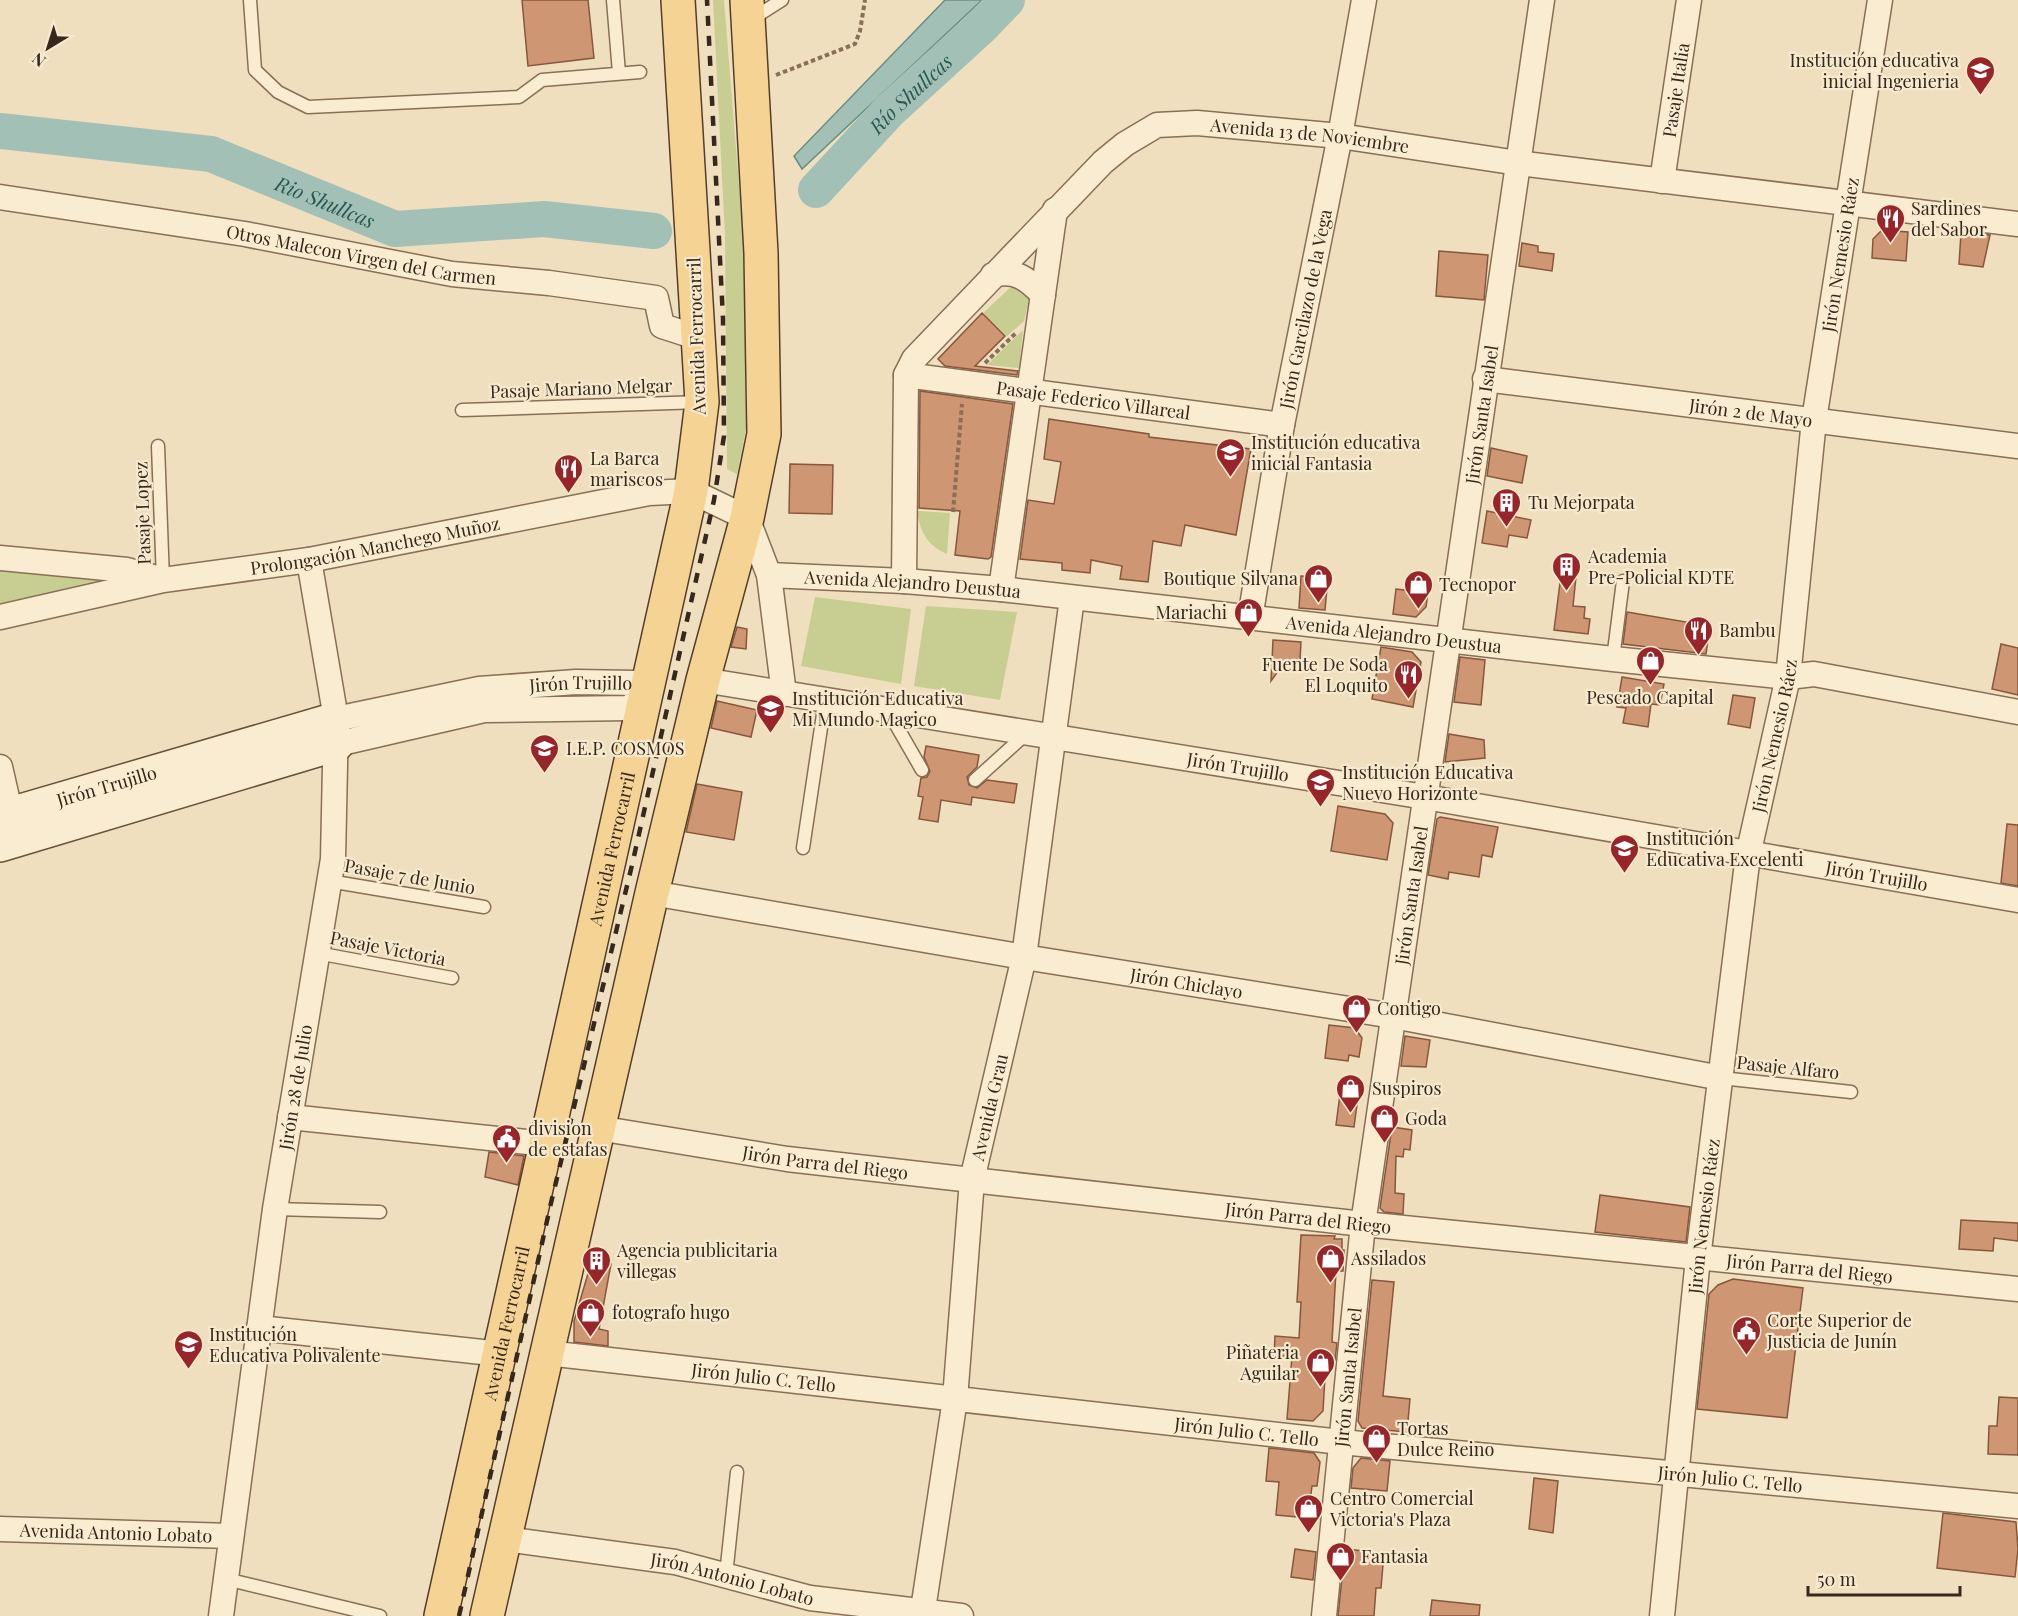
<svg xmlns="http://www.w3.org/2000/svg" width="2018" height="1616" font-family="'Playfair Display',serif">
<rect width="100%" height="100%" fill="#efdfbe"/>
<path fill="#c8cd92" d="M713,0H724L745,260L746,429L737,474L727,469L725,236Z
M1012,286L1020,288L1029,299L1024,321L1007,336L983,313Z
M1023,330L1019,368L987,365Z
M917,511L950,513L947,554C927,545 920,532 917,511Z
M0,565L117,578L118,583L0,604Z
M815,597L911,609L901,684L801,666Z
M926,606L1017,612L1000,700L914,686Z"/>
<path fill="#a2c0b6" stroke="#698e84" stroke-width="1.5" d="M945,0H982L802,169L794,156Z"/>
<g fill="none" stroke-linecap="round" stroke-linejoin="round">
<g stroke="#a2c0b6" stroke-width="36">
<path id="s1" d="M0,131L211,154L395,229L544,219L654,231"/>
<path id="s2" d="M816,190L889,111L981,27L1007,0"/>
</g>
</g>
<path fill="#ce9673" stroke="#87573c" stroke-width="1.5" d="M522,0H588L594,58L528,66Z
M1882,230L1908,232L1906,261L1872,258L1873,239Z
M1961,233L1990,235L1983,267L1959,264Z
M1522,243L1538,246V252L1554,254L1552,271L1519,266Z
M1439,251L1488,255L1484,300L1436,296Z
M982,313L1005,336L975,366L1018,371L1017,375L945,366L938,359Z
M920,391L1013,404L991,557L988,559L955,555L960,511L919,508Z
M1049,419L1149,434V437L1251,449L1236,535L1185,525L1181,546L1153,541L1148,582L1120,579L1122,566L1091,560L1090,573L1062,570V563L1020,559L1028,500L1054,504L1061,462L1044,459Z
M1491,448L1527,456L1522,483L1487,476Z
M790,464L833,465L832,514L789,513Z
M1487,511L1531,520L1527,538L1509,535L1507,547L1482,543Z
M1561,575L1576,577L1573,606L1585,607L1584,618L1590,619L1588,634L1554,630Z
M1301,576L1328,578L1325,610L1299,608Z
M1396,589L1428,593L1426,607L1416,617L1393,614Z
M1627,612L1710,626L1706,654L1623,644Z
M737,627L747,629L746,649L731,647Z
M1273,640L1301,642L1300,661L1286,660L1271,681Z
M2001,644L2018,648V695L1992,689Z
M1381,647L1412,652L1421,662L1413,707L1372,699Z
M1460,657L1485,660L1481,705L1454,702Z
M1622,677L1664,684L1660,705L1651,704L1648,727L1623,723L1626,708L1617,707Z
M1733,695L1755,698L1750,728L1728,724Z
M717,701L757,710L751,737L711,728Z
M1449,734L1484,740L1485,758L1445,762Z
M926,746L979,755L977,767L967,777L969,785L977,788L987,780L1017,784L1014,803L972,797L971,805L941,800L938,822L919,819L923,797L918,796L921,778L927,777L930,771L924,757Z
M697,784L742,792L734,840L686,832Z
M1338,806L1385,814L1393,823L1387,860L1331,851Z
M1440,817L1498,827L1492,857L1482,855L1479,877L1449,872L1448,879L1428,875L1437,819Z
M2007,824L2018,825V886L2001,883Z
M1329,1025L1355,1028L1362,1038L1359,1057L1349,1055L1348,1061L1325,1058Z
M1405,1036L1430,1040L1426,1067L1401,1066Z
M1340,1094L1358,1097L1354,1127L1336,1125Z
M1392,1127L1412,1130L1410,1150L1404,1149L1403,1157L1396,1156L1395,1193L1404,1194L1403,1214L1384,1212L1380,1208Z
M489,1152L524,1156L518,1185L485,1177Z
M1600,1195L1690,1207L1686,1242L1595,1232Z
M1961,1220L2018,1223V1241L1994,1238L1993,1251L1959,1249Z
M1301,1235L1335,1236L1334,1239H1342V1250H1344L1343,1271H1336L1332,1342L1337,1343L1335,1360L1326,1359L1323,1411L1313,1421L1287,1419L1292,1356H1274L1275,1336L1299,1338L1301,1302H1297Z
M592,1260L611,1264L599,1329L608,1331V1346L574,1342V1321Z
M1733,1279L1803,1288L1787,1418L1697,1409L1709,1294L1718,1285Z
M1372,1280L1394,1282L1383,1396L1410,1399L1407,1432L1362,1428L1358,1421Z
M1999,1397L2018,1398V1455L1988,1454L1989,1426H1997Z
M1269,1448L1314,1453L1320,1462L1317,1486H1312L1308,1518L1276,1515L1279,1482L1266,1481Z
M1361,1458L1390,1461L1387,1491L1351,1488L1353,1468Z
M1534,1478L1558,1481L1553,1533L1529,1529Z
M1943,1513L2016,1522L2018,1549L2015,1577L1937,1568Z
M1295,1549L1316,1552L1313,1580L1291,1577Z
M1345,1549L1384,1553L1381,1588H1376L1374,1616H1338Z
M1432,1600L1480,1605L1479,1616H1430Z"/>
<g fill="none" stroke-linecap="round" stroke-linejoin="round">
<defs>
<path id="lane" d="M250,0L255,70L278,92L308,107L519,97L542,80L640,72
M613,0L619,73
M752,19L782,0
M462,410L701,402
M158,446L163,580
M1613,659L1623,581
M888,711L922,770
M975,780L1027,733
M803,848L825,701
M329,881L484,907
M317,953L452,978
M1721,1078L1851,1092
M275,1209L380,1212
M726,1575L737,1472
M226,1579L380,1616"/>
<g id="street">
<path id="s3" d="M1662,181L1689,0"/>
<path id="s4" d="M0,197L245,234L452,274L549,283L656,298L662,326L699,338"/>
<path d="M993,275C1015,269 1028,279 1043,295"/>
<path id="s5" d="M906,375L1282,425"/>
<path id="s6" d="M1485,379L2018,446"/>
<path d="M0,558L127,570L157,578"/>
<path id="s7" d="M769,575L904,581L1001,589L1613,659L1788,677L1814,674L2018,712"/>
<path id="s8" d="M904,581L906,375L914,359L1103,162L1125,144L1157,125L1197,123L1340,136L1518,163L2018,224"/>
<path d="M1001,589L1055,210"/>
<path id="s9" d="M0,617L163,580L309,560L649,493L691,491L747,518L769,575L784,694"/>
<path id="s10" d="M1250,618L1282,425L1340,136L1364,0"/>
<path id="s11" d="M703,680L1425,797L2018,900"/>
<path id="s12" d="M336,719L479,689L576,682L636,683L646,693L629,708L484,710L337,744"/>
<path d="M0,767L14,828"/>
<path id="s13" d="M652,893L1024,957L1393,1016L1721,1078"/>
<path d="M290,1117L546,1144"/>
<path id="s14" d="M598,1128L787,1159L972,1180L1363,1224L2018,1289"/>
<path d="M259,1328L501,1354"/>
<path id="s15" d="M547,1353L1341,1442L2018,1506"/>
<path id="s16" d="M0,1529L231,1536"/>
<path id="s17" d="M505,1539L675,1562L810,1598L961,1616"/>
<path id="s18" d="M221,1616L275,1209L333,859L336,719L309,560"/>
<path id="s19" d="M922,1616L955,1399L972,1180L1024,957L1072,598"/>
<path id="s20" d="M1324,1616L1363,1224L1542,0"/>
<path id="s21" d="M1662,1616L1698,1258L1748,855L1788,677L1814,420L1880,0"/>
</g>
<g id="secondary">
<path id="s22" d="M0,817L336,719"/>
<path d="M0,845L337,744"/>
</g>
<g id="primary">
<path id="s23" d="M441,1616L691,491L702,402L678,0"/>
<path d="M487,1616L652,893L703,680L747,518L764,434L761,253L747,0"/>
</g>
</defs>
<use href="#lane" stroke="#886f56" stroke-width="15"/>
<use href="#street" stroke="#886f56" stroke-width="27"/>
<use href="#secondary" stroke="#69503a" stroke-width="36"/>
<use href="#primary" stroke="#553d2b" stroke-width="36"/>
<path stroke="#886f56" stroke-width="4" stroke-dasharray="4.5 3" stroke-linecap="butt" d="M776,75L855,44L860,31L865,0
M985,363L1016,333
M953,512L962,404"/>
<use href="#lane" stroke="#faecd1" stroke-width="12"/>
<use href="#street" stroke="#faecd1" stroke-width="24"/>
<use href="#secondary" stroke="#faecd1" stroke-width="33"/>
<use href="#primary" stroke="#f4d394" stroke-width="33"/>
<path stroke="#36281c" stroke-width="4.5" stroke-dasharray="10 10" stroke-linecap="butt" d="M459,1616L551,1203L632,865L714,500L724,436L723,319L707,0"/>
</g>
<defs>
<symbol id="school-pin" viewBox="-11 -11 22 30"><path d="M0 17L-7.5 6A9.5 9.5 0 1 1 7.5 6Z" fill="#982529" stroke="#f6e9ce"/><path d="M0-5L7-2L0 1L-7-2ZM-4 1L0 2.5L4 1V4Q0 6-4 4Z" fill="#fff"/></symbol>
<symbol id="restaurant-pin" viewBox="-11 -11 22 30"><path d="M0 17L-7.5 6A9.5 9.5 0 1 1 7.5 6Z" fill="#982529" stroke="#f6e9ce"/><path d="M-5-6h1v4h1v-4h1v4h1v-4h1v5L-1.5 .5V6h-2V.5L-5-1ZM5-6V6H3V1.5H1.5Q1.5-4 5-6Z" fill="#fff"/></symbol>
<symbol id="building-pin" viewBox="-11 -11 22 30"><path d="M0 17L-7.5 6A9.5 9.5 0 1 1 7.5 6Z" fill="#982529" stroke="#f6e9ce"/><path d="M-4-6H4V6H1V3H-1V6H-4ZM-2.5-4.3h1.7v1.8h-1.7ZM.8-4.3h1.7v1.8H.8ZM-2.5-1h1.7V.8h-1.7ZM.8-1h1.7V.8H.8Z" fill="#fff"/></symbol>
<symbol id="shop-pin" viewBox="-11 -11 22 30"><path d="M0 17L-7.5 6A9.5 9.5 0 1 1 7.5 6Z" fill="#982529" stroke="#f6e9ce"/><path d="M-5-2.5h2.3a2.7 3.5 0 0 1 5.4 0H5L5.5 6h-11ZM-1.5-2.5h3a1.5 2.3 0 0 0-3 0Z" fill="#fff"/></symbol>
<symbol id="civic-pin" viewBox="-11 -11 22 30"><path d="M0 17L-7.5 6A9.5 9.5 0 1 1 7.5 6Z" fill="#982529" stroke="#f6e9ce"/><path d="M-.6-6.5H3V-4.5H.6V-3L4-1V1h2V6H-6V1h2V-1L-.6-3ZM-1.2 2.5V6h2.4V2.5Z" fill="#fff"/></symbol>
</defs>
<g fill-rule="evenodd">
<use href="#school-pin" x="1964" y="54" width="33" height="45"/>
<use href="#restaurant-pin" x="1874" y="202" width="33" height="45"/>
<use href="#school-pin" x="1214" y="436" width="33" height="45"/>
<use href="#restaurant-pin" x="552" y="452" width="33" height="45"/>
<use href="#building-pin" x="1490" y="486" width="33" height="45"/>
<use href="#building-pin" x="1550" y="550" width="33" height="45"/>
<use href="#shop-pin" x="1302" y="562" width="33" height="45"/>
<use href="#shop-pin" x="1402" y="568" width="33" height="45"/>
<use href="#shop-pin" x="1232" y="596" width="33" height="45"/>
<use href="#restaurant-pin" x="1682" y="614" width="33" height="45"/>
<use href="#shop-pin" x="1634" y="644" width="33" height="45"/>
<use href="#restaurant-pin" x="1392" y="658" width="33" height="45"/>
<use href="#school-pin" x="754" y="692" width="33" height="45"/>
<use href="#school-pin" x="528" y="732" width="33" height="45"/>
<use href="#school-pin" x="1304" y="766" width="33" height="45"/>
<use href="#school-pin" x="1608" y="832" width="33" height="45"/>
<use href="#shop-pin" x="1340" y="992" width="33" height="45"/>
<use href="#shop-pin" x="1334" y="1072" width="33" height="45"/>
<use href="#shop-pin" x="1368" y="1102" width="33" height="45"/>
<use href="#civic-pin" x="490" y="1122" width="33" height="45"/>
<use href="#shop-pin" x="1314" y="1242" width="33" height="45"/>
<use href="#building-pin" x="580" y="1244" width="33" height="45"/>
<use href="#shop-pin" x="574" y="1296" width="33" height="45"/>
<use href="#civic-pin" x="1730" y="1314" width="33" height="45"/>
<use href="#school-pin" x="172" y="1328" width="33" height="45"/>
<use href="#shop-pin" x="1304" y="1346" width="33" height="45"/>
<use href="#shop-pin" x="1360" y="1422" width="33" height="45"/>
<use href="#shop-pin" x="1292" y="1492" width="33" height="45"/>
<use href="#shop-pin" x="1324" y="1540" width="33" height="45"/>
</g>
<g text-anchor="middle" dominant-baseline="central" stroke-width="4.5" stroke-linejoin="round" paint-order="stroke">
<g font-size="18" fill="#36281c" stroke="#f6e9ce" text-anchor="start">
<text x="1959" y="60" text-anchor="end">Institución educativa<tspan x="1959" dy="21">inicial Ingenieria</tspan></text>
<text x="1911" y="208">Sardines<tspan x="1911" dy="21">del Sabor</tspan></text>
<text x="1251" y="442">Institución educativa<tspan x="1251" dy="21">inicial Fantasia</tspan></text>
<text x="590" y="458">La Barca<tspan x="590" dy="21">mariscos</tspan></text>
<text x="1528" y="502">Tu Mejorpata</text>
<text x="1588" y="556">Academia<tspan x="1588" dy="21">Pre-Policial KDTE</tspan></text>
<text x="1298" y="578" text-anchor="end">Boutique Silvana</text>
<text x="1439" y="584">Tecnopor</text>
<text x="1227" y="612" text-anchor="end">Mariachi</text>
<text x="1719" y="630">Bambu</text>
<text x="1388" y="664" text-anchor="end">Fuente De Soda<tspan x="1388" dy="21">El Loquito</tspan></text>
<text x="1650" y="697" text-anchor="middle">Pescado Capital</text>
<text x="792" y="698">Institución Educativa<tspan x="792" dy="21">Mi Mundo Magico</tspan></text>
<text x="566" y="748">I.E.P. COSMOS</text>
<text x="1342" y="772">Institución Educativa<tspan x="1342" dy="21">Nuevo Horizonte</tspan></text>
<text x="1646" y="838">Institución<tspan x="1646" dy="21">Educativa Excelenti</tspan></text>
<text x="1377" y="1008">Contigo</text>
<text x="1372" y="1088">Suspiros</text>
<text x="1405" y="1118">Goda</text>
<text x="528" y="1128">division<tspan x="528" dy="21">de estafas</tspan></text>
<text x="617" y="1250">Agencia publicitaria<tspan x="617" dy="21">villegas</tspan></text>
<text x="1351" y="1258">Assilados</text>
<text x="612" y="1312">fotografo hugo</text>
<text x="1767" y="1320">Corte Superior de<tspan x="1767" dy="21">Justicia de Junín</tspan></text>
<text x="209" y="1334">Institución<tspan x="209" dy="21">Educativa Polivalente</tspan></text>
<text x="1299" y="1352" text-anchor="end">Piñateria<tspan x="1299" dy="21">Aguilar</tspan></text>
<text x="1397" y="1428">Tortas<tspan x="1397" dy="21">Dulce Reino</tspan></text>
<text x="1330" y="1498">Centro Comercial<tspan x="1330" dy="21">Victoria's Plaza</tspan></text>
<text x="1361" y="1556">Fantasia</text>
</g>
<g font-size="18" fill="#36281c" stroke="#f6e9ce">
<text stroke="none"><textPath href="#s3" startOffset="92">Pasaje Italia</textPath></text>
<text stroke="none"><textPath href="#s8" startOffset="716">Avenida 13 de Noviembre</textPath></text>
<text stroke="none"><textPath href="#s4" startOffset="366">Otros Malecon Virgen del Carmen</textPath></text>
<text stroke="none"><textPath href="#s21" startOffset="1374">Jirón Nemesio Ráez</textPath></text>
<text stroke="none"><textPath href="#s10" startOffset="314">Jirón Garcilazo de la Vega</textPath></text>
<text transform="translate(696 336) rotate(-92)">Avenida Ferrocarril</text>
<text transform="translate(581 388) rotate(-2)">Pasaje Mariano Melgar</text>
<text stroke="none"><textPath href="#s5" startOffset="189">Pasaje Federico Villareal</textPath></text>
<text stroke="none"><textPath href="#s6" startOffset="268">Jirón 2 de Mayo</textPath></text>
<text stroke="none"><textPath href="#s20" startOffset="1212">Jirón Santa Isabel</textPath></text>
<text transform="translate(142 513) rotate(-92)">Pasaje Lopez</text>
<text stroke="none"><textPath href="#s9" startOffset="382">Prolongación Manchego Muñoz</textPath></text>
<text stroke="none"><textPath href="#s7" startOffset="144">Avenida Alejandro Deustua</textPath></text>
<text stroke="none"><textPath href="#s7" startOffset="628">Avenida Alejandro Deustua</textPath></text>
<text stroke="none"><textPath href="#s12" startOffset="248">Jirón Trujillo</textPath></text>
<text stroke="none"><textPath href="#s21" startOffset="888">Jirón Nemesio Ráez</textPath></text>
<text stroke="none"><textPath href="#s11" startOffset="542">Jirón Trujillo</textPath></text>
<text stroke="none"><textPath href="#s22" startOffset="111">Jirón Trujillo</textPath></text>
<text stroke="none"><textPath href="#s23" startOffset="786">Avenida Ferrocarril</textPath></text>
<text transform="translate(410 876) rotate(10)">Pasaje 7 de Junio</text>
<text stroke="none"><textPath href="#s11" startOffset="1190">Jirón Trujillo</textPath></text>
<text stroke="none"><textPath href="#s20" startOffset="726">Jirón Santa Isabel</textPath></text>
<text transform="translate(388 948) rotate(11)">Pasaje Victoria</text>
<text stroke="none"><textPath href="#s13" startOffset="542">Jirón Chiclayo</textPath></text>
<text transform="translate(1788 1067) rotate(6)">Pasaje Alfaro</text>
<text stroke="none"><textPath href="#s18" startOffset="534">Jirón 28 de Julio</textPath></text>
<text stroke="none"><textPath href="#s19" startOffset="514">Avenida Grau</textPath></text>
<text stroke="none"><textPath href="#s14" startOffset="230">Jirón Parra del Riego</textPath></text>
<text stroke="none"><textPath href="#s21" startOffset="402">Jirón Nemesio Ráez</textPath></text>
<text stroke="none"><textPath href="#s14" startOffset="716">Jirón Parra del Riego</textPath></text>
<text stroke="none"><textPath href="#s14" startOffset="1220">Jirón Parra del Riego</textPath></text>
<text stroke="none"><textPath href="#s23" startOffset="300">Avenida Ferrocarril</textPath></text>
<text stroke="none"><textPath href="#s15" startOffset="218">Jirón Julio C. Tello</textPath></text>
<text stroke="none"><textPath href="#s20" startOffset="240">Jirón Santa Isabel</textPath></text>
<text stroke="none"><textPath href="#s15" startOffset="704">Jirón Julio C. Tello</textPath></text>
<text stroke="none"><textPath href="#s15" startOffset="1190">Jirón Julio C. Tello</textPath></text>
<text stroke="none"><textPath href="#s16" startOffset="116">Avenida Antonio Lobato</textPath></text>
<text stroke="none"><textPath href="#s17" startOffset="231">Jirón Antonio Lobato</textPath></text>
</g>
<g font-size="20" font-style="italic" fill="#2a5752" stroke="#f6e9ce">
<text stroke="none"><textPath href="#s2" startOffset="135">Río Shullcas</textPath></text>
<text stroke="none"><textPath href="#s1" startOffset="336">Rio Shullcas</textPath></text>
</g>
</g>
<g transform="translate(48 48) rotate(218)" stroke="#f6e9ce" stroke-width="4.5" paint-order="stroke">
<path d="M0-4.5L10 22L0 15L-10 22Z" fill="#36281c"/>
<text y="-9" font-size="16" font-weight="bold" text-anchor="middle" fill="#36281c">N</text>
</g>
<path d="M1808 1586v9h152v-9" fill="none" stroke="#36281c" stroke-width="3"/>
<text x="1817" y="1586" font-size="18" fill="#36281c" stroke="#f6e9ce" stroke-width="4.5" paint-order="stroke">50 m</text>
</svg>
